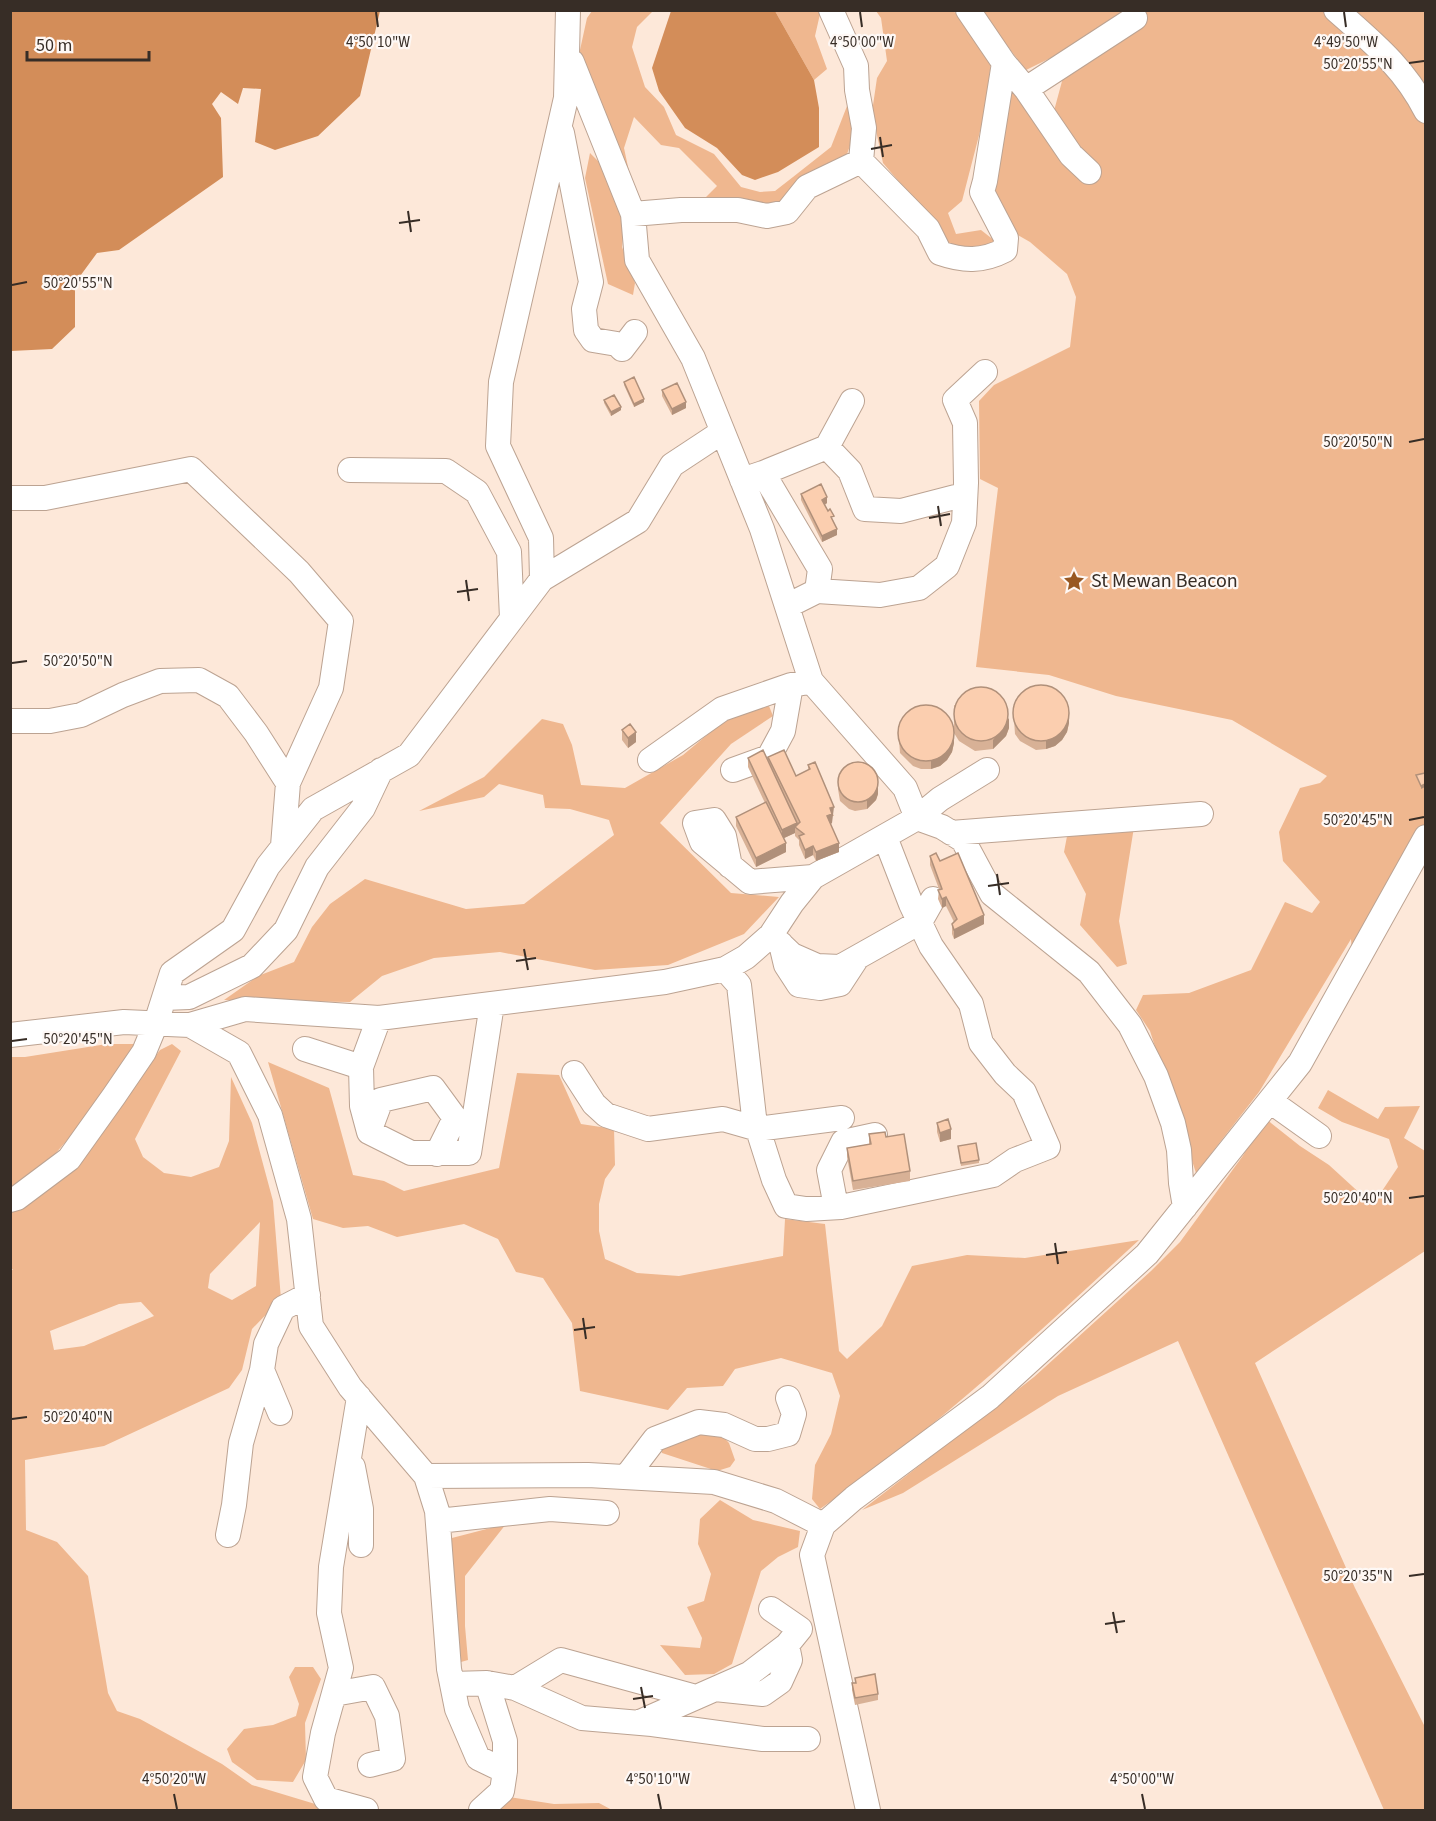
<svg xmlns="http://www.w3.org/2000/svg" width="1436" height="1821" font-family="'Source Sans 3',sans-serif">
<rect width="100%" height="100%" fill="#fde8d9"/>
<path fill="#efb78f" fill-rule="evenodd" d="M592,11H653L637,27L632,47L645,87L664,107L676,135L714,154L741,187L760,192L775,191L793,177L831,147L849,101L853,123L851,143L847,154L799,181L782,202L762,206L704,199L717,186L679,148L661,145L634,117L624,148L631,181L578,59L587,18Z
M775,11H819L820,14L815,36L827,69L814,80Z
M876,11H951L963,15L991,63L984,116L962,201L948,213L956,234L981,230L995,241L976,250L947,247L929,217L883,163L872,112L877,78L887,61L881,18Z
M980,11H1425V837L1353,966L1351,939L1259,1092L1196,1173L1150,1031L1136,1010L1143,995L1189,993L1251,970L1285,902L1312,913L1320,902L1283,861L1279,832L1300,788L1320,783L1327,776L1232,720L1116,696L1049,675L976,667L998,488L980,479L979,401L994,385L1070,347L1076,297L1067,274L1030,242L1011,231L992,195L1009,83L1048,133L1071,48L1026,70Z
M590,153L604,167L624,226L622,247L635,283L633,295L608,284L585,178Z
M769,706L773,716L731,744L660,823L731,893L779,897L744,934L668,965L595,970L500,952L434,958L382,976L350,1002L224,1000L258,976L294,962L312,927L330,904L365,879L466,909L524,904L614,835L609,820L570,809L545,808L543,795L499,784L484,797L419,811L484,777L542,719L563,724L572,745L581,785L625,788L683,755L725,720Z
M1134,827L1119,921L1127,964L1117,967L1080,925L1086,894L1064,852L1068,831Z
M107,1044H134L130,1060L84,1121L47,1163L11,1190V1057H25Z
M172,1044L181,1051L135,1139L143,1157L164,1173L191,1177L219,1167L229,1141L231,1077L252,1123L273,1201L281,1299L252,1329L242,1370L229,1388L104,1446L25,1460L26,1530L57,1542L88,1576L108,1693L117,1711L140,1719L222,1764L252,1785L335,1810H11L10,1273L13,1269H10L11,1207L19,1205L56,1184L86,1150L160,1050ZM260,1222L256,1286L232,1300L208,1288L210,1274ZM141,1302L154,1316L84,1346L54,1350L50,1331L119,1304Z
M268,1062L329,1088L353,1175L384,1181L404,1191L499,1168L517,1073L559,1075L581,1124L614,1129L615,1165L605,1179L599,1204V1231L605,1259L637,1273L679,1276L783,1256L785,1219L825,1224L839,1351L847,1359L882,1326L912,1266L967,1255L1025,1258L1139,1240C1036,1335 936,1429 820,1509L812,1499L815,1465L831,1434L840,1396L832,1373L781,1358L735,1369L723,1386L687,1388L668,1410L580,1391L572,1323L543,1278L516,1272L498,1239L464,1224L397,1237L368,1226L343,1228L313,1219Z
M1328,1090L1378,1119L1385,1107L1420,1106L1404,1138L1425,1151V1251L1255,1363L1355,1588L1425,1727V1810H1384L1178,1341L1058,1396L903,1493L862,1510L1034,1377L1151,1271L1180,1242L1242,1157L1266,1119L1300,1146L1329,1165L1364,1197L1382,1191L1398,1167L1389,1139L1342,1122L1318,1108Z
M716,1429L729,1443L735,1460L730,1467L717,1471L662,1453L659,1445Z
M720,1500L753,1520L800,1531L798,1547L778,1557L761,1571L732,1664L714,1674L685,1675L660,1645L700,1648L702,1638L687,1607L704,1601L711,1574L698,1544L700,1519Z
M506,1524L465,1576V1626L468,1660L461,1662L451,1627L448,1539Z
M295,1667H313L321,1679L305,1723L306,1760L293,1782L257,1780L232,1762L227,1749L244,1729L273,1725L296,1716L299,1704L289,1677Z
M509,1797L554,1804L599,1803L612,1810H503L501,1809Z"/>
<path fill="#d38d59" d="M10,11L11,10L380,11L360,96L318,136L275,150L255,142L261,89L243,88L238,104L221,92L212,104L221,118L223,177L119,250L97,253L75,283V327L52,349L11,351Z
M671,11H775L814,80L819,108V147L778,172L755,180L742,175L717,148L685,128L659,91L652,68Z"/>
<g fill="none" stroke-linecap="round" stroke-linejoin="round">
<defs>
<path id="minor" d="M1336,10C1372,42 1404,67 1426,111
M572,62L633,214L637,260L693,358L762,529L811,681L905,788L917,818L940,799L987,770
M1004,63L1026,89L1071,155L1089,172
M1026,89L1135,18
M562,133L591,282L584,309L586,330L593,340L617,344L622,349L635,332
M861,161L928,229L940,253C963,261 982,262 1005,250L1006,238L982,192L985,181L1004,63L968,10
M633,214L681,210H738L767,216L787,212L807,187L861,161L864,128L857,90L856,66L831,10
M827,447L850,471L865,509L901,511L955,497L965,499
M350,470L446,471L477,492L509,552L512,618
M763,473L827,447L852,401
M742,480L763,473L820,569L817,591
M10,498H45L191,469L299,572L341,621L331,688L288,783L283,846
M542,579L638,521L672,465L722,432
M787,606L817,591L880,595L919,588L947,566L964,523L966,483L965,423L955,400L985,372
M10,721H50L81,715L123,695L160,681L199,680L228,696L256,733L288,783
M650,760L722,709L791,685
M733,770L769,757L783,731L791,685L803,683
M951,833L1201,814
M730,866L724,836L714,820L695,823L702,842L750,882L813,877
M771,935L792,955L817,966L840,967L920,922L933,899
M781,944L786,965L799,985L820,988L840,984L857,958
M725,969L739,985L754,1117L774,1180L786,1206L806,1209L841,1207L993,1175L1015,1160L1048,1147L1024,1092L1005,1074L981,1043L971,1004L931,946L911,904L885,837
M164,998L189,997L252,966L286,930L317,867L363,808L381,770
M190,1025L245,1009L379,1018L665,982L725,969L746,957L771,935L792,903L813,877L917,818L942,827L963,840L992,894L1089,972L1130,1025L1156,1076L1173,1123L1179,1150L1181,1183L1185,1207
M10,1035L124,1022L190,1025L239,1053L270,1115L299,1219L311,1326L350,1387L426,1476L437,1511L449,1669L457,1709L478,1758L505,1771L502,1791L481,1810
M305,1049L361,1067L362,1106L369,1132L411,1153H469L492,1004
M361,1067L379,1018
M574,1073L594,1104L606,1115L648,1129L723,1119L758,1129L842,1118
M1270,1101L1319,1136
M369,1132L381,1100L433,1088L455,1118L437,1154
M10,1200L17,1198L69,1159L114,1096L144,1052L156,1023L172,973L233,930L268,866L313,809L409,755L542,579L541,538L498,446L501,382L566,98L568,10
M836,1207L829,1170L843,1142L875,1135
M262,1370L280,1413
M359,1397L331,1567L329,1613L341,1668L323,1733L315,1777L326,1799L366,1810
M353,1467L361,1509V1545
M426,1476L588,1475L714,1482L776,1501L823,1525
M626,1477L655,1439L699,1422L724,1425L755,1439H768L788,1434L794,1414L788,1398
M438,1521L550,1509L607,1513
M228,1535L234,1505L241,1443L262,1370L266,1344L283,1308L308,1295
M771,1609L800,1629L787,1645
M487,1683L515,1688L582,1718L652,1724L763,1739H808
M452,1684L487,1683L505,1741V1771
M515,1688L561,1660L696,1697
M334,1694L373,1687L387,1716L393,1759L370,1765
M640,1722L749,1674L787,1645L790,1660L780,1682L763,1694L715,1689
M868,1810L812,1555L823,1525L854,1498L990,1397L1147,1254L1300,1063L1426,837"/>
</defs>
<use href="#minor" stroke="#bca392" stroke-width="26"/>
<use href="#minor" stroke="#fff" stroke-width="24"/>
</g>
<path fill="#d8b196" d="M624,382L644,402L634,407L624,385Z
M662,390L686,408L672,415L662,396Z
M604,400L621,410L611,416L604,403Z
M801,494L827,503L825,505L834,522L837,535L822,542L801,500Z
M954,705L1009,728L1006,736L993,749L975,751L959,741L954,733Z
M1013,706L1069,723L1067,732L1062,740L1055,746L1046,749L1036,750L1020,741L1015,734Z
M898,726L954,743L952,752L947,760L940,766L931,769H921L913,766L900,753Z
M622,730L636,742L628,748L622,740Z
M768,757L796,776L808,770V765L834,816H832V823L831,824L839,852L816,861L813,855L805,859L799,845V840L795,836V833L784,838L786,852L756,867L736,826V817L765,803L748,767V758L768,762Z
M838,780L878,794L876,800L867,809L855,811L849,809L840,801L838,789Z
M930,856L940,861L984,924L954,939L952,934V924L954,922L946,906L942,908L938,899L939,889L930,865Z
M937,1123L951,1139L940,1142L937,1132Z
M869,1134L886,1137L910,1171V1181L853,1190L847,1157V1148L869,1144Z
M958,1146L979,1160V1163L961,1166Z
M855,1678L878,1694V1700L855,1705L852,1690V1683H855Z"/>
<path fill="#b0907a" d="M644,399V402L634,407V404Z
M686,402V408L672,415V409Z
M621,407V410L611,416V412Z
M827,497V503L822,506V500Z
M837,529V535L822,542V536Z
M1069,714V723L1067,732L1062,740L1055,746L1046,749V740Z
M1009,718V728L1006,736L993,749V740Z
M636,732V742L628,748V738Z
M954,734V743L952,752L947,760L940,766L931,769V760Z
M1425,784V787L1421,789V786Z
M878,785V794L876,800L867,809V800Z
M834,807L832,823L827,825V816L830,808Z
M797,823V829L795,827V833L782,839V830Z
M786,843V852L756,867V858Z
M839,843V852L816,861V852Z
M813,846V855L805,859V850Z
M946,897V906L942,908V899Z
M984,915V924L954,939V930Z
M951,1129V1139L940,1142V1133Z"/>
<path fill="#fbceaf" stroke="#b0907a" stroke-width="1.5" d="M634,377L644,399L634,404L624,382Z
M677,383L686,402L672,409L662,390Z
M614,395L621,407L611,412L604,400Z
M821,484L827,497L822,500L828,511L830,509L834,516L831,517L837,529L822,536L801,494Z
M1013 713a28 28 0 1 1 56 0a28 28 0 1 1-56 0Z
M954 714a27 27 0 1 1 54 0a27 27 0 1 1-54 0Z
M898 733a28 28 0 1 1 56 0a28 28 0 1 1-56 0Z
M630,724L636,732L628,738L622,730Z
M763,750L797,823L782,830L748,758Z
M784,750L796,776L810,769L808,765L815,762L834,807L830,808L832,814L827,816L839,843L816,852L813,846L805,850L799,836L804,834L795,827L800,822L768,757Z
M838 782a20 20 0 1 1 40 0a20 20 0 1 1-40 0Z
M1425,773V784L1421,786L1416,775Z
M766,802L786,843L756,858L736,817Z
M936,853L940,861L958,853L984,915L954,930L952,924L957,919L946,897L942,899L938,890L942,889L930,856Z
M948,1119L951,1129L940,1133L937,1123Z
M885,1132L886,1137L904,1134L910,1171L853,1181L847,1148L871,1144L869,1134Z
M976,1143L979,1160L961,1163L958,1146Z
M875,1674L878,1694L855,1698L852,1683H856L855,1678Z"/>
<path fill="none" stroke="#372d26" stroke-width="2" d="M376,12L378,27M860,12L862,27M1344,12L1346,27M1409,63L1424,61M880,137L883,157M871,149L892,145M408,211L411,232M399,223L420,220M12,285L27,282M1409,442L1424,439M938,506L941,526M929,518L950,514M466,580L469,601M457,592L478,589M12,663L27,661M1409,820L1424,817M997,874L1000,895M988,886L1009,883M524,949L528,970M516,961L536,958M12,1041L27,1039M1409,1198L1424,1196M1055,1243L1058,1264M1046,1255L1067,1252M583,1318L586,1339M574,1330L595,1327M12,1419L27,1417M1409,1576L1424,1574M1113,1612L1117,1633M1105,1624L1125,1621M641,1687L645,1708M633,1699L653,1696M174,1794L177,1809M658,1794L661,1809M1142,1794L1145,1809"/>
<defs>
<symbol id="sight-bare" viewBox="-9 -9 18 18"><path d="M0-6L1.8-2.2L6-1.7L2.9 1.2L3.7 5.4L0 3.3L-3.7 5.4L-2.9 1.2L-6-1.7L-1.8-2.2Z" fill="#985822" stroke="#fef8f5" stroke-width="2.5" paint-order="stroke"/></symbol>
</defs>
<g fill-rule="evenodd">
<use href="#sight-bare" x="1059" y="566" width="30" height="30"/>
</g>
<g text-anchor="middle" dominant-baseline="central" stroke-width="4.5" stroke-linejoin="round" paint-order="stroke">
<g font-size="20" fill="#372d26" stroke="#fef8f5" text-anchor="start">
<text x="1091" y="581">St Mewan Beacon</text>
</g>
</g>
<g font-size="15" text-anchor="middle" fill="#372d26" stroke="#fef8f5" stroke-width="4.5" stroke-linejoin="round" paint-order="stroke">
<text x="378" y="47">4°50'10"W</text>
<text x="862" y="47">4°50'00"W</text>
<text x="1346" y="47">4°49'50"W</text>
<text x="1358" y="69">50°20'55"N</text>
<text x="78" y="288">50°20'55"N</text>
<text x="1358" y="447">50°20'50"N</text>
<text x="78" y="666">50°20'50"N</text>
<text x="1358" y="825">50°20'45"N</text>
<text x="78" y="1044">50°20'45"N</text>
<text x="1358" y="1203">50°20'40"N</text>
<text x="78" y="1422">50°20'40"N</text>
<text x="1358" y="1581">50°20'35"N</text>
<text x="174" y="1784">4°50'20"W</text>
<text x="658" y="1784">4°50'10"W</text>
<text x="1142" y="1784">4°50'00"W</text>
</g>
<rect width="1436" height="1821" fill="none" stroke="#372d26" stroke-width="24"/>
<path d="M27 51v9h122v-9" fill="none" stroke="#372d26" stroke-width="3"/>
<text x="36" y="51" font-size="18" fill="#372d26" stroke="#fef8f5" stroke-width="4.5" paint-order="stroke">50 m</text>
</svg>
